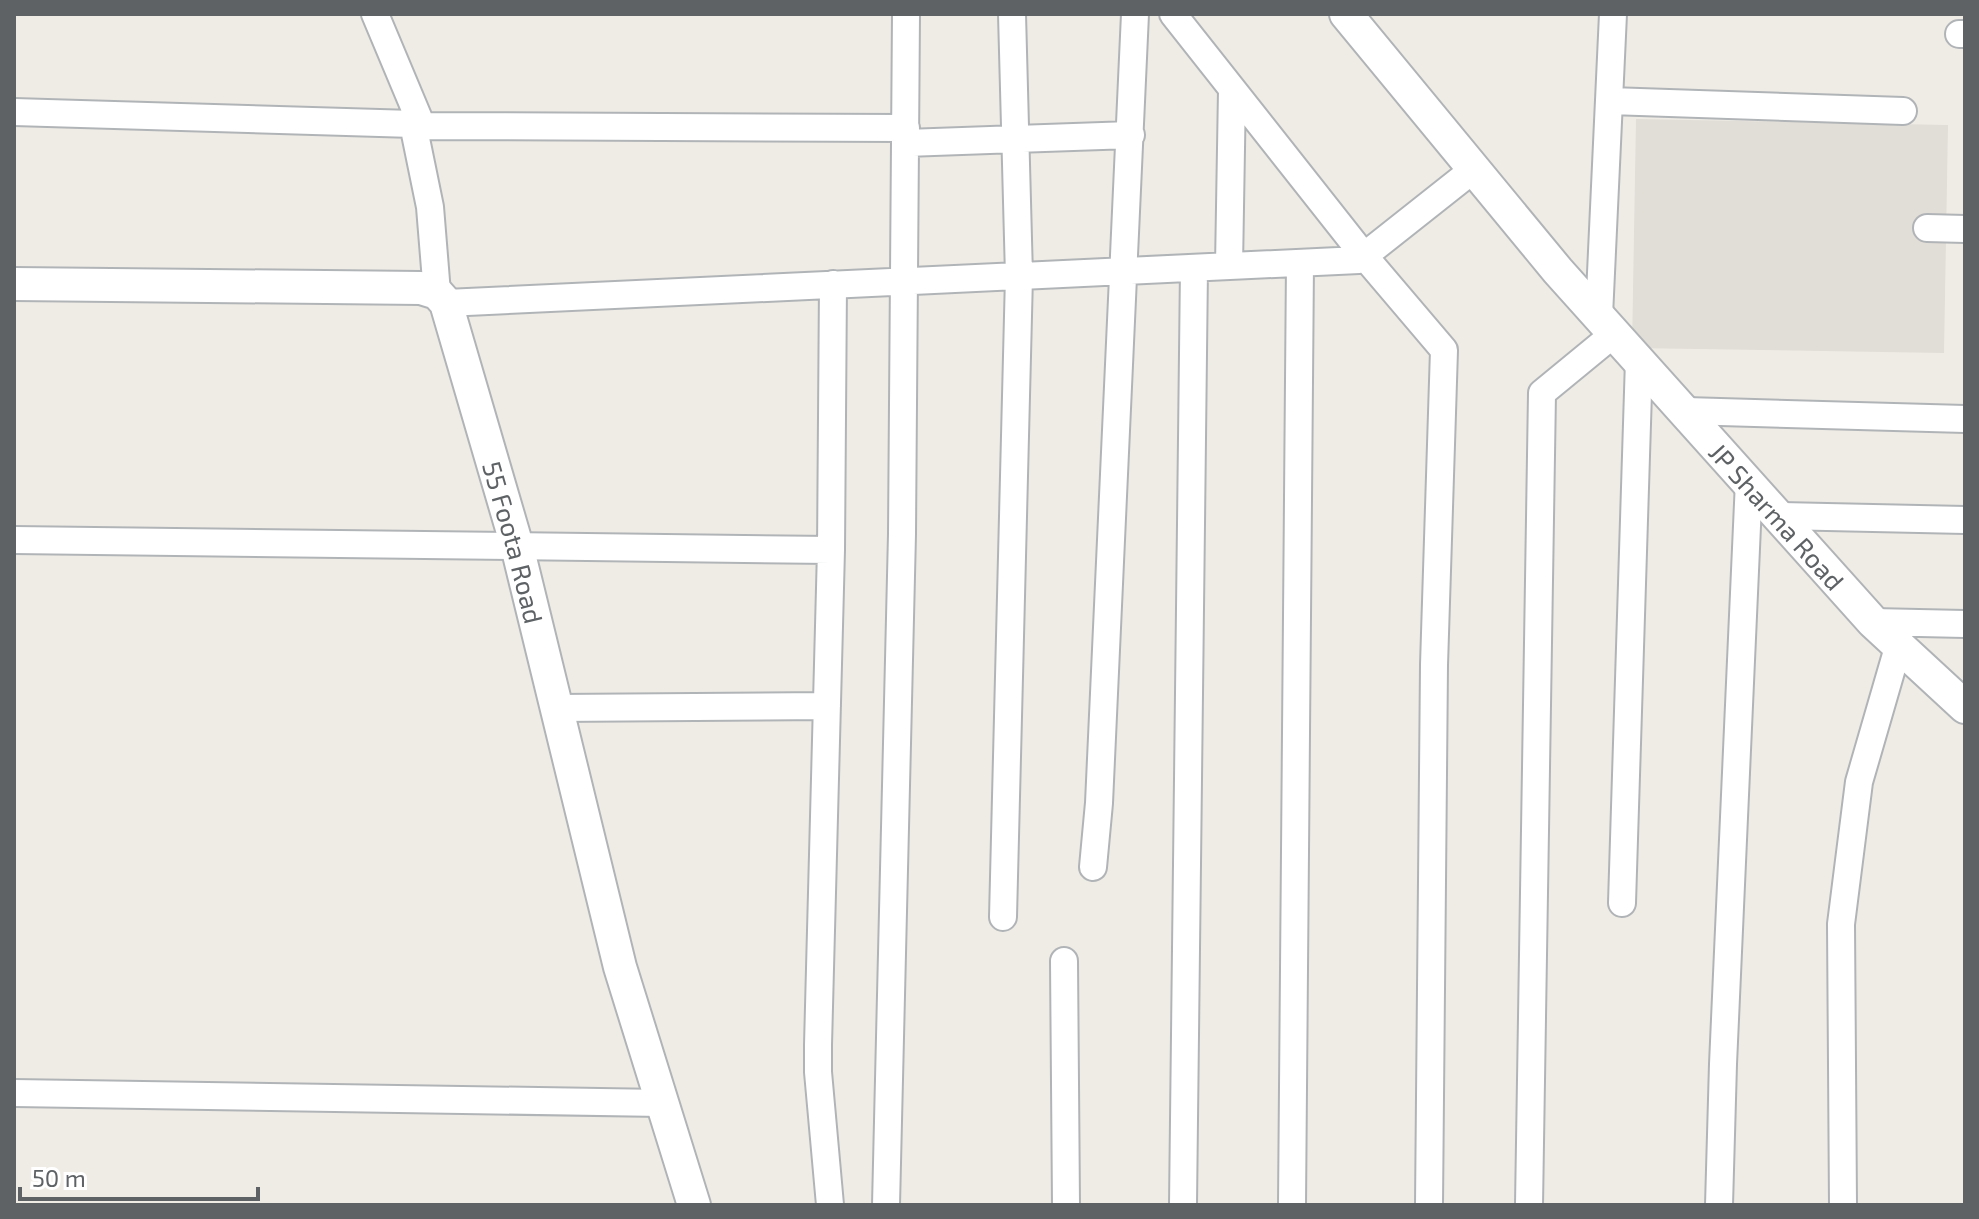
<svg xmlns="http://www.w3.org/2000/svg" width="1979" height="1219" font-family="'Exo 2',sans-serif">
<rect width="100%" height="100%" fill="#efece6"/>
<path fill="#e1ddd7" d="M1636,119L1948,125L1944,353L1632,348Z"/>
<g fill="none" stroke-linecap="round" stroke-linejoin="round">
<defs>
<path id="minor" d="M375,14L422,126
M1173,14L1365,257L1444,350L1434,665L1429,1205
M1959,34H1965
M1610,101L1903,111
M14,112L413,124L422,126L906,128
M413,124L430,207L437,293
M906,143L1131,135
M1927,228L1965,229
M1229,266L1232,90
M446,303L1359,260L1474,169
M1599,316L1613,14
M1686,411L1965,419
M1781,516L1965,520
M14,540L831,550
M1873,622L1965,624
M556,708L827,706
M1093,867L1099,803L1135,14
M1622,903L1639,360
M1003,917L1019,276L1012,14
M1064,961L1066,1205
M14,1093L662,1103
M830,1205L818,1072V1045L831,550L833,284
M886,1205L902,534L906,14
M1183,1205L1194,268
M1292,1205L1300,263
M1529,1205L1542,393L1615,333
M1719,1205L1723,1064L1749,481
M1843,1205L1841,924L1859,782L1899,644"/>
<g id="tertiary">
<path id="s1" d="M1346,14L1558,271L1873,622L1965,707"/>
<path id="s2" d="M14,284L421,288L437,293L446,303L517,546L620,967L694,1205"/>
</g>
</defs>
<use href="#minor" stroke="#b1b4b7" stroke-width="30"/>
<use href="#tertiary" stroke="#b1b4b7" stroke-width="36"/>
<use href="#minor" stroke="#fff" stroke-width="26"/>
<use href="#tertiary" stroke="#fff" stroke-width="32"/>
</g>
<g text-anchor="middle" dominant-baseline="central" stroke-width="7" stroke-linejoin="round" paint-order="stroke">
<g font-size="26" fill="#5e6265" stroke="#fff">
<text stroke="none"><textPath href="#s1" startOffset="662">JP Sharma Road</textPath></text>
<text stroke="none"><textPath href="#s2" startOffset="686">55 Foota Road</textPath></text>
</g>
</g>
<rect width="1979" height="1219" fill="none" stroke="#5e6265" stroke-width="32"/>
<path d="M20 1187v12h238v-12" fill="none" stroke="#5e6265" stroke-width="4"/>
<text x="32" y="1187" font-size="24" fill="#5e6265" stroke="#ffffff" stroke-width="6" paint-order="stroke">50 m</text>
</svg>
